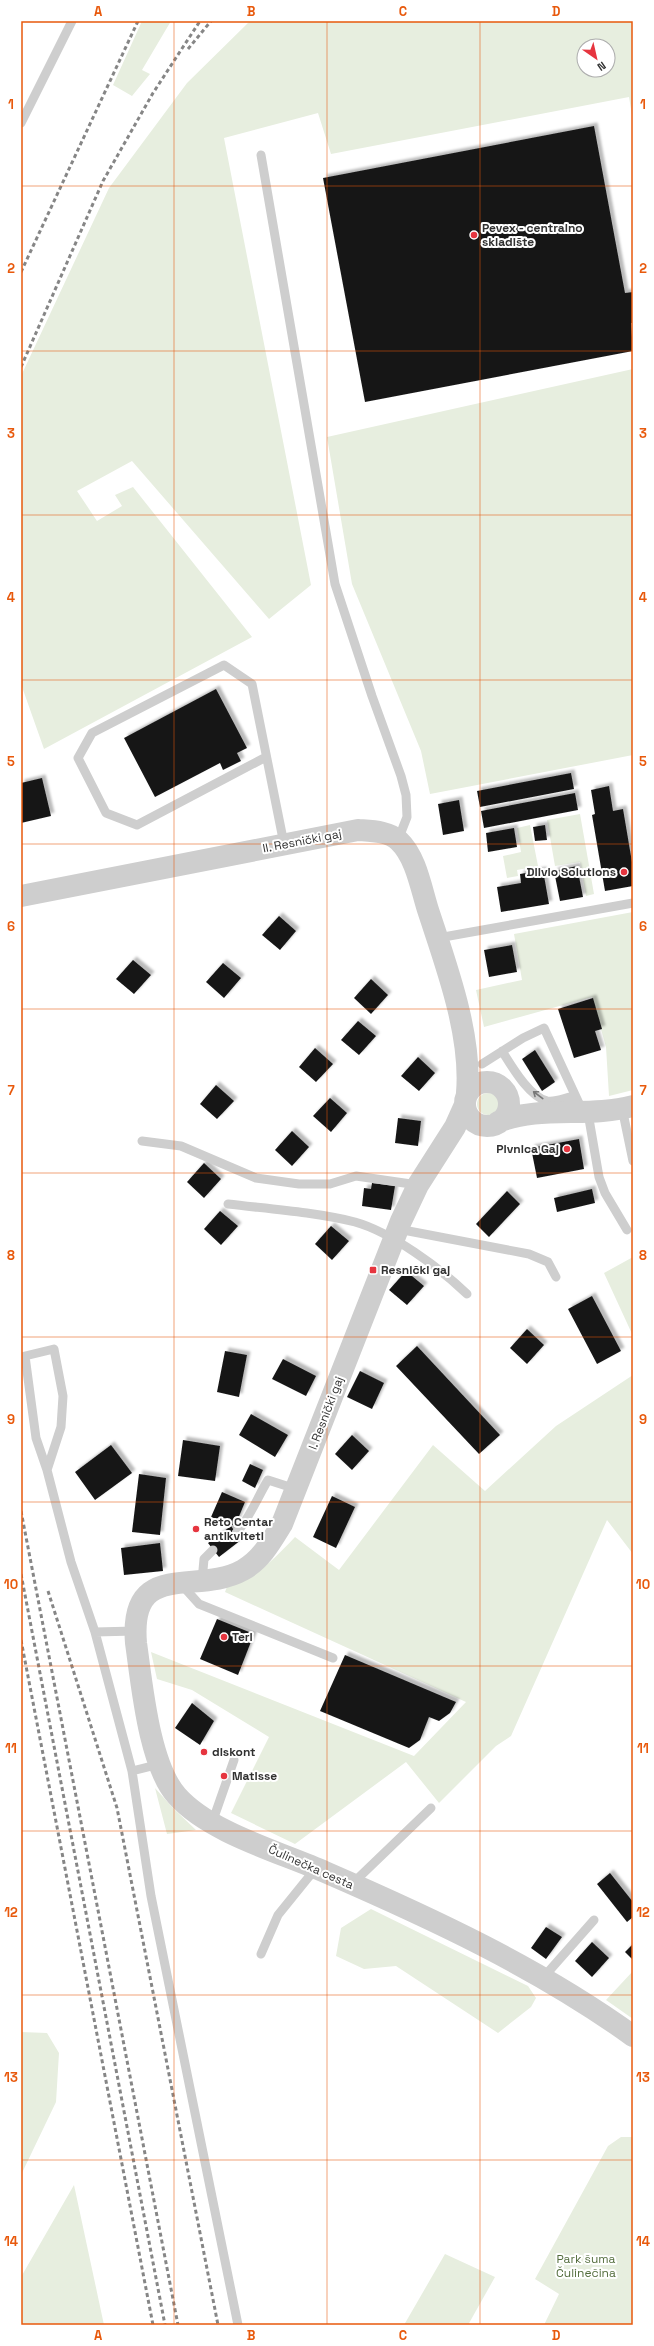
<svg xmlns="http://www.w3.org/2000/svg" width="654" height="2346" font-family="'Space Grotesk',sans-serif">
<defs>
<filter id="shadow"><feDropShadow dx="3.5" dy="-3.5" stdDeviation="1" flood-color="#0004"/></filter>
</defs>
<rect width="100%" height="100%" fill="#fff"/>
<path fill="#e7eedf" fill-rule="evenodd" d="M142,21H171L142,70L150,74L132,96L113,85Z
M250,21H633V121L629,97L331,154L318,113L224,138L311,585L269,619L132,461L77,491L97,521L122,506L115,495L133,487L252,637L44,749L21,684V376L109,188L187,83ZM584,46H608V70H584Z
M633,369V755L430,794L421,751L352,584L327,437Z
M580,814L594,894L586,896L580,862L555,866L547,820Z
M530,825L538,866L517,870L518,876L507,878L503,856L521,852L517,828Z
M633,912V1090L609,1096L606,1047L592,997L484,1027L476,990L522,980L514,934Z
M477 1104a11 11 0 1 1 22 0a11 11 0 1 1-22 0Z
M633,1257V1336L604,1273Z
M633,1375V1554L607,1520L511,1736L496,1746L439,1803L406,1762L295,1844L231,1813L269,1737L192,1690L157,1679L151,1652L414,1756L466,1702L225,1592L228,1584C261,1574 272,1561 295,1537L339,1570L433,1445L485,1491L556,1426Z
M155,1788L173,1808L196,1830L167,1834Z
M371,1909L528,1986L536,1998L531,2007L498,2033L396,1966L364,1969L336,1956L341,1928Z
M633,1971V2019L606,2000Z
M21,2032L47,2033L59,2053L56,2102L21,2175Z
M621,2137H633V2325H544L559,2294L535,2279L608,2146Z
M74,2185L104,2325H21V2277Z
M445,2254L495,2277L468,2325H404Z"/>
<path fill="#181818" filter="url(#shadow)" d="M594,126L625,293L633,292V323H631L633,351L365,402L323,178Z
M216,689L247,748L237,753L241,761L223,770L220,763L155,797L124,738Z
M571,773L574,789L480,807L477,791Z
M42,778L51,816L21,823V783Z
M609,786L613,811L623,809L633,868V886L605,891L592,815L595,814L591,790Z
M575,793L578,810L484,828L481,811Z
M459,800L464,831L443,835L438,804Z
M545,825L547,840L535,841L533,827Z
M514,828L517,847L488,852L486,833Z
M577,866L583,897L560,901L554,871Z
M543,870L549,904L501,912L497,887L521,883L520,874Z
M279,916L296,931L280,950L262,935Z
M512,945L517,972L489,977L484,950Z
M133,960L151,975L134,994L116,979Z
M223,963L241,978L224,998L206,982Z
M371,979L388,995L371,1014L354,998Z
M593,998L602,1029L595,1031L601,1050L574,1058L558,1009Z
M358,1021L376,1036L359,1055L341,1040Z
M315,1048L333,1064L316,1082L299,1067Z
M535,1050L555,1082L542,1091L522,1059Z
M418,1057L435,1073L419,1091L401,1076Z
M216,1085L234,1101L217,1119L200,1104Z
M330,1098L347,1113L331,1132L313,1116Z
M398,1118L421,1121L418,1146L395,1143Z
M292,1131L309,1147L292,1166L275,1150Z
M579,1139L584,1169L537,1178L531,1148Z
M204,1163L221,1179L204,1198L187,1182Z
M372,1183L395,1186L391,1210L362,1206L364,1188L371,1189Z
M592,1189L595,1203L557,1212L554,1198Z
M507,1191L520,1204L489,1237L476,1224Z
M220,1211L238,1226L221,1245L204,1229Z
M331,1226L349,1241L332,1260L315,1244Z
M406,1271L424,1286L407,1305L389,1290Z
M592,1296L621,1351L597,1364L568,1309Z
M527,1329L544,1345L527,1364L510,1348Z
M417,1346L500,1435L479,1454L396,1366Z
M225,1351L247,1355L239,1397L217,1392Z
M283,1359L316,1376L306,1396L272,1379Z
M360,1371L384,1383L372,1409L347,1397Z
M251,1414L288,1435L275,1457L239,1435Z
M352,1435L369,1451L352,1470L335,1454Z
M183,1440L220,1446L215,1481L178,1476Z
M111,1445L132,1473L95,1500L75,1472Z
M250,1464L263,1470L255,1488L242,1481Z
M139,1474L166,1478L160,1535L132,1532Z
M222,1492L245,1502L235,1526L211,1517Z
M332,1496L355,1507L336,1548L313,1537Z
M231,1526L241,1540L219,1557L208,1543Z
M160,1543L163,1571L124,1575L121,1548Z
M217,1619L254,1634L238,1675L200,1659Z
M345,1655L456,1702L450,1713L439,1721L429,1717L420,1740L409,1748L320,1711Z
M192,1703L214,1721L200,1745L175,1728Z
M610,1873L633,1902V1917L627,1922L597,1884Z
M546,1927L562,1937L546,1959L531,1948Z
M592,1942L609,1958L592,1977L575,1961Z
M633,1944V1960L625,1952Z"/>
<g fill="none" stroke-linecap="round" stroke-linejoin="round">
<path stroke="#cecece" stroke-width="9" d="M21,123L72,21
M261,155L335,584L372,696L401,776L406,795L407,817L398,840
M266,757L137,825L106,813L78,758L92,733L224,665L252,684L284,844
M438,938L633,903
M502,1051C511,1065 529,1097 547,1101C555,1103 567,1097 575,1096
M482,1064L523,1038L544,1028L583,1112
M622,1108L633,1161
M588,1113L599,1177L605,1193L627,1230
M142,1141L181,1146L256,1178L299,1184H330L356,1176L418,1185
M228,1204C270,1209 314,1212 355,1222C391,1232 440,1268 467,1294
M398,1229L529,1254L548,1262L556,1277
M47,1470L36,1438L25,1356L54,1349L63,1396L61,1427L47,1470L71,1562L95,1632L135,1631
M236,1533C249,1520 258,1496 268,1480L296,1489
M202,1581L204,1559L213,1550
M181,1584L199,1604L333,1658
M95,1632L132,1771L151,1896L238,2325
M132,1771L160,1764
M212,1823L234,1760
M352,1884L431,1808
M261,1954L278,1915L316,1868
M542,1979L594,1920"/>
<path stroke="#cecece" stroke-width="22" d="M21,896L358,830C371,831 389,831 399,841C416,857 421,888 428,910C446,965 472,1034 467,1093
M465 1104a22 22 0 1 1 44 0a22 22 0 1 1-44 0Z
M464,1107L455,1127L418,1185L401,1221L282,1524C271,1542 261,1560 243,1570C197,1596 129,1558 136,1643C142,1685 149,1765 177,1796C210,1833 280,1852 325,1872C431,1918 539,1968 633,2036
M498,1122C541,1105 589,1118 633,1106"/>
<path stroke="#868686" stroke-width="3" stroke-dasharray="4 3" stroke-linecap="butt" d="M188,49L211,21
M21,272L138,21
M21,367L103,181L153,93L200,21
M21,1511L178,2325
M21,1574L165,2325
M48,1591L117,1808L218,2325
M21,1640L153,2325"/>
</g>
<defs><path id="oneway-shaft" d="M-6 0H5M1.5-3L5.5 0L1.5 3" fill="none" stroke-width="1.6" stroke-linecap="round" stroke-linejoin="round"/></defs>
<use stroke="#787878" href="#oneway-shaft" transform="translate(538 1095) rotate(-143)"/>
<path fill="none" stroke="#e8590c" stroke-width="1" stroke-opacity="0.55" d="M174,21V2325M327,21V2325M480,21V2325M21,186H633M21,351H633M21,515H633M21,680H633M21,844H633M21,1009H633M21,1173H633M21,1337H633M21,1502H633M21,1666H633M21,1831H633M21,1995H633M21,2160H633"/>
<g fill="#e6353f" stroke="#fff" stroke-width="1.5">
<circle cx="474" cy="235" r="4"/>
<circle cx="624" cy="872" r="4"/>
<circle cx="567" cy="1149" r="4"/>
<rect x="369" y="1266" width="8" height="8" rx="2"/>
<circle cx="196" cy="1529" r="4"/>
<circle cx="224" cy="1637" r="4"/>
<circle cx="204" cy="1752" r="4"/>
<circle cx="224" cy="1776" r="4"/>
</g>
<g text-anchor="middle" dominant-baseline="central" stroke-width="4" stroke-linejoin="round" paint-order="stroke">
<g font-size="12" font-weight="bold" fill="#313131" stroke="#fff" text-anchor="start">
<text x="482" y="228">Pevex - centralno<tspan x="482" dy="14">skladište</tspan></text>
<text x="616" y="872" text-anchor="end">Dlivio Solutions</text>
<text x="559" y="1149" text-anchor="end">Pivnica Gaj</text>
<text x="381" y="1270">Resnički gaj</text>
<text x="204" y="1522">Reto Centar<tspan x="204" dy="14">antikviteti</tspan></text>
<text x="232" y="1637">Teri</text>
<text x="212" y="1752">diskont</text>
<text x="232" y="1776">Matisse</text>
</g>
<g font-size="12" fill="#313131" stroke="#fff">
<text transform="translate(302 841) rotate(-11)">II. Resnički gaj</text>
<text transform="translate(326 1413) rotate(-69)">I. Resnički gaj</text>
<text transform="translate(311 1867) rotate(24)">Čulinečka cesta</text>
</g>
<g font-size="12" fill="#536d3d" stroke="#fff">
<text x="586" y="2259">Park šuma<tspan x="586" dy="14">Čulinečina</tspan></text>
</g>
</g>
<rect width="654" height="2346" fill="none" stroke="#ffffff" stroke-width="44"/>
<g transform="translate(596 58) rotate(146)"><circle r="19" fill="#ffffff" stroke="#adadad"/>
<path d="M0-3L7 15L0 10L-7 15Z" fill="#e6353f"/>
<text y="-6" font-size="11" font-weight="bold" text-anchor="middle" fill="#313131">N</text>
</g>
<rect x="22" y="22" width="610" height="2302" fill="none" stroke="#e8590c" stroke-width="1.5"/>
<g font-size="13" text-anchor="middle" font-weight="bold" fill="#e8590c">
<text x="98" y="16">A</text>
<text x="251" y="16">B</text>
<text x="403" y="16">C</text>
<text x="556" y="16">D</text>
<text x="11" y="109">1</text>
<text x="643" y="109">1</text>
<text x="11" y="273">2</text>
<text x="643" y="273">2</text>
<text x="11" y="438">3</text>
<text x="643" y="438">3</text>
<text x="11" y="602">4</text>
<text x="643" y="602">4</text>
<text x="11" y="766">5</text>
<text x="643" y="766">5</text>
<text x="11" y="931">6</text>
<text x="643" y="931">6</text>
<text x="11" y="1095">7</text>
<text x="643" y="1095">7</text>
<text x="11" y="1260">8</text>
<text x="643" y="1260">8</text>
<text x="11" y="1424">9</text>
<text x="643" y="1424">9</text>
<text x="11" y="1589">10</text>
<text x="643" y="1589">10</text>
<text x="11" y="1753">11</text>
<text x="643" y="1753">11</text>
<text x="11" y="1917">12</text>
<text x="643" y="1917">12</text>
<text x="11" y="2082">13</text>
<text x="643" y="2082">13</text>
<text x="11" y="2246">14</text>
<text x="643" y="2246">14</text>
<text x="98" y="2340">A</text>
<text x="251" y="2340">B</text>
<text x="403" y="2340">C</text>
<text x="556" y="2340">D</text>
</g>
</svg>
